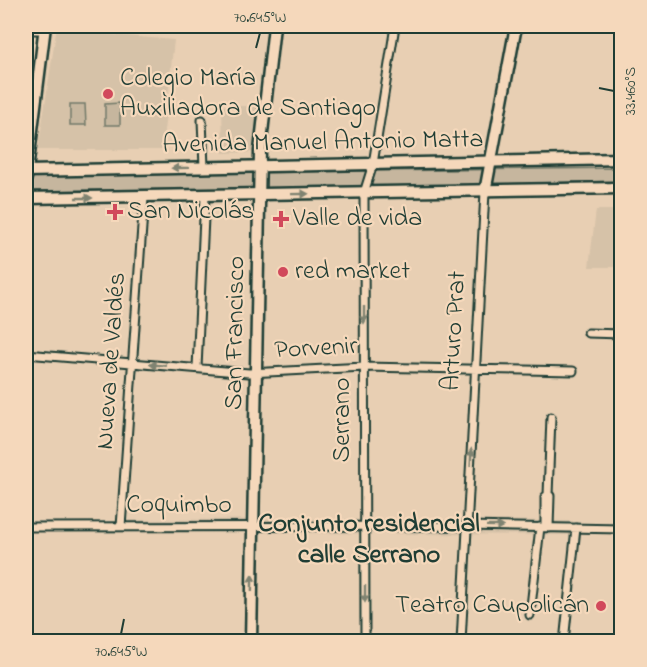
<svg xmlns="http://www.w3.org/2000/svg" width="647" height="667" font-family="'Indie Flower',sans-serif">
<rect width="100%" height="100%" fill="#e8cfb3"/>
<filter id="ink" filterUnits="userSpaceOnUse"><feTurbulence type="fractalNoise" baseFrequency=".0167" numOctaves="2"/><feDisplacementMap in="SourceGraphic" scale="12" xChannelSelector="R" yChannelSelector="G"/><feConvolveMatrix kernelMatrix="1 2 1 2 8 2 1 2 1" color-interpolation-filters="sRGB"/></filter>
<g filter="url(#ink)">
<path fill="#d6c2a8" d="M57,26L104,34L174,40L162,150H38Z
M222,106H261L256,152L223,153Z
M596,210H621V267H589Z
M285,519L573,521L570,535L118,532L119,520Z"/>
<path fill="#c6b69e" stroke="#727a69" stroke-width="1.5" d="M120,103V125H105V104Z
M70,104H85L86,125H70Z
M622,168L621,181L387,187L26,191V177L46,175Z"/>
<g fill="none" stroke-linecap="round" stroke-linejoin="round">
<defs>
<path id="street" d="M142,26L165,28V26
M26,30H44
M202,120L204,167
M588,333L622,334
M26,354L249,373L364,367L573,371
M197,368L205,196
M26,527L467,526L622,529
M121,527L144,198
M545,527V497L548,495
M549,528L550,496L548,495L551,417
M530,615L540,527
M365,642L364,193L373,164L395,26
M461,642L485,192
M564,642L576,528"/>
<path id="secondary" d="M26,178L45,26
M485,192L516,26
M251,642L260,151L274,26"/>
<path id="primary" d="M26,171L622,159
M26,198L622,188"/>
</defs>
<use href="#street" stroke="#1f3d34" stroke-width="11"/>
<use href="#secondary" stroke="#1f3d34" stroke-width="15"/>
<use href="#primary" stroke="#1f3d34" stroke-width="15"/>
<use href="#street" stroke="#f5d8bb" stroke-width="7"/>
<use href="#secondary" stroke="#f5d8bb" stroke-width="10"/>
<use href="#primary" stroke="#f5d8bb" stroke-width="10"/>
</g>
<defs><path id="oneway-solid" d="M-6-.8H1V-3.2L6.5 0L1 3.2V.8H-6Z" transform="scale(1.5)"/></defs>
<g fill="#7f8371">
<use href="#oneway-solid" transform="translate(180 168) rotate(179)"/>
<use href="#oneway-solid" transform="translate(300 194) rotate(-1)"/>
<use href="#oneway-solid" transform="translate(84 198)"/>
<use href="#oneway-solid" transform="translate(364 315) rotate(90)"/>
<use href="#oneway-solid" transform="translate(158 365) rotate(-175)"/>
<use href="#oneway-solid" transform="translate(471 457) rotate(-87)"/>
<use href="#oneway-solid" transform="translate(495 526) rotate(1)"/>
<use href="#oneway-solid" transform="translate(252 583) rotate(-89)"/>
<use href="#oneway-solid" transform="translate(365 594) rotate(90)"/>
</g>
</g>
<path fill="none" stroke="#1f3d34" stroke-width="2" d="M256,48L260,33M599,88L614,91M121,634L124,619"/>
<g fill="#d1495b" stroke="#f5d8bb" stroke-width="2">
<circle cx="108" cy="94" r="6"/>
<path d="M112 203h6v6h6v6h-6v6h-6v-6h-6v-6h6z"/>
<path d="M278 210h6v6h6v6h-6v6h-6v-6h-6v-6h6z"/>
<circle cx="283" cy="272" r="6"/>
<circle cx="601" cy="606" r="6"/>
</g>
<g text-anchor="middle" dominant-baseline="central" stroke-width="4.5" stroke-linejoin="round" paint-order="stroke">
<g font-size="26" fill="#1f3d34" stroke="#f5d8bb" text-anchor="start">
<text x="120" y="79">Colegio María<tspan x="120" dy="30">Auxiliadora de Santiago</tspan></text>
<text x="127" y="212">San Nicolás</text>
<text x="293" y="219">Valle de vida</text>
<text x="295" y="272">red market</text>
<text x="589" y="606" text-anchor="end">Teatro Caupolicán</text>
</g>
<g font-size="26" fill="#1f3d34" stroke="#f5d8bb">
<text transform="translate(323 143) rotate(-1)">Avenida Manuel Antonio Matta</text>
<text transform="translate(455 331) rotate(-87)">Arturo Prat</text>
<text transform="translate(236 333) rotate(-89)">San Francisco</text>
<text transform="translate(316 349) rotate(-3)">Porvenir</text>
<text transform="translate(112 361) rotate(-86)">Nueva de Valdés</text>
<text transform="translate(343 420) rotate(-90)">Serrano</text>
<text x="179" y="506">Coquimbo</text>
</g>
<g font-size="27" font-weight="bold" fill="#1f3d34" stroke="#f5d8bb">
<text x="369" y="524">Conjunto residencial<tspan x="369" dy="31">calle Serrano</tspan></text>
</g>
</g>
<rect width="647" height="667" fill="none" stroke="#f5d8bb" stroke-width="66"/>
<rect x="33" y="33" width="581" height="601" fill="none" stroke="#1f3d34" stroke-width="2"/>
<g font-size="15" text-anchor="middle" fill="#1f3d34">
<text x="260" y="22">70.645°W</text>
<text transform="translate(630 91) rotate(-90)" y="5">33.460°S</text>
<text x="121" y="656">70.645°W</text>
</g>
</svg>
